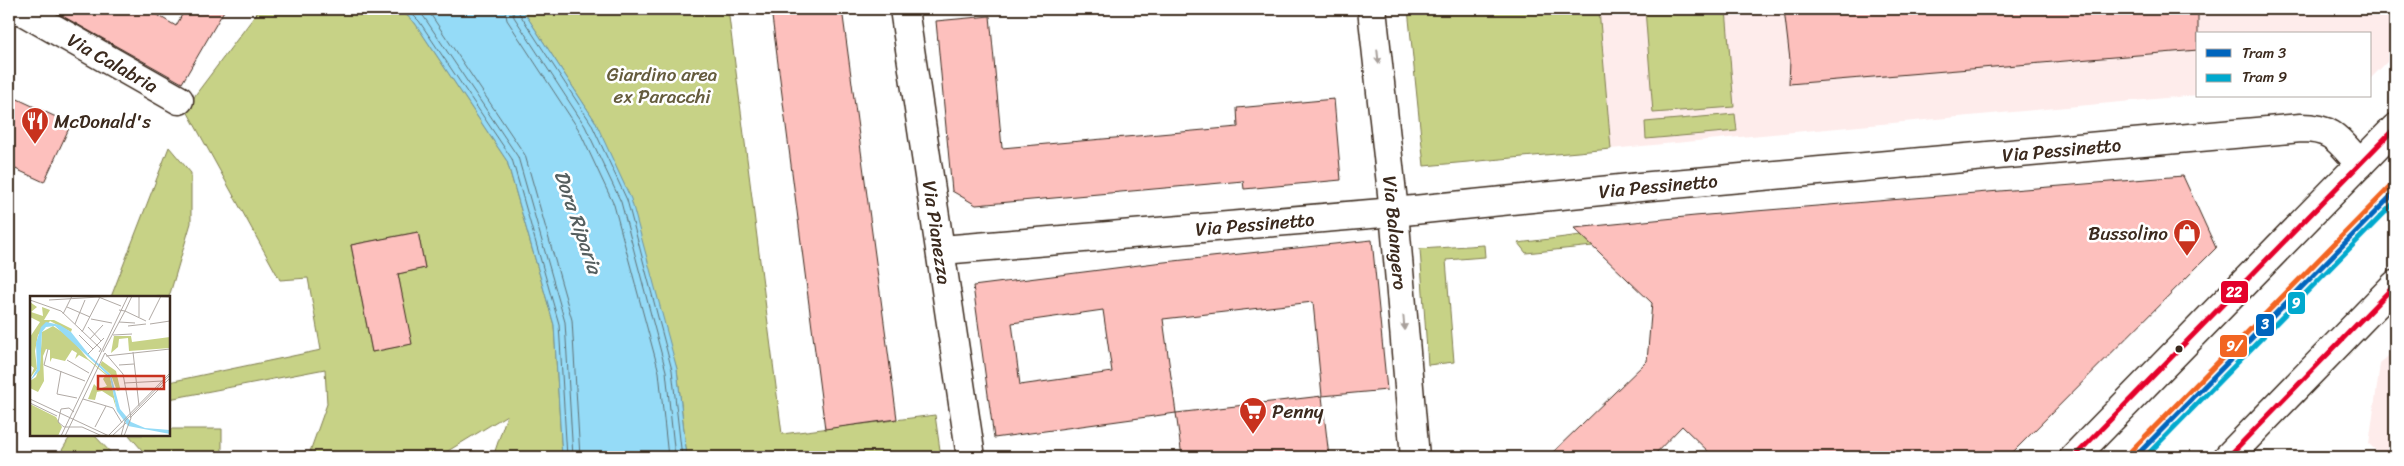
<svg xmlns="http://www.w3.org/2000/svg" width="2404" height="466" font-family="Sriracha,sans-serif">
<rect width="100%" height="100%" fill="#fff"/>
<filter id="ink" filterUnits="userSpaceOnUse"><feTurbulence type="fractalNoise" baseFrequency=".02" numOctaves="2"/><feDisplacementMap in="SourceGraphic" scale="10" xChannelSelector="R" yChannelSelector="G"/><feConvolveMatrix kernelMatrix="1 2 1 2 8 2 1 2 1" color-interpolation-filters="sRGB"/></filter>
<g filter="url(#ink)">
<path fill="#feeceb" d="M1408,9H2395V54L2370,79V34H2198V95L1424,166Z
M2395,349V457H2383L2369,444L2380,364Z"/>
<path fill="#c7d286" stroke="#817e52" fill-rule="evenodd" d="M260,9H400L415,23L507,161L554,325L562,457H493L507,415L443,454V457H308L327,404L325,369L169,399V382L321,350L308,278L280,280L187,111L196,94ZM418,232L425,268L398,274L411,344L372,352L351,245Z
M522,9H728L782,434L935,415L941,457H687L677,369L595,121Z
M1408,9H1599L1611,149L1424,166Z
M1645,9H1726L1734,107L1653,113Z
M1735,114L1737,131L1646,139L1645,122Z
M169,147L191,173V223L169,297H111Z
M1581,235L1593,246L1526,253L1518,243Z
M1484,245L1485,257L1446,260L1454,362L1428,365L1420,249Z
M169,429H222V457H148L129,435H169Z
M71,435H94L115,457H58Z"/>
<path fill="#95dbf7" stroke="#7194a0" d="M400,9H522L595,121L631,199L677,369L687,457H562L554,325L507,161L415,23Z"/>
<g fill="none" stroke-linecap="round" stroke-linejoin="round">
<path stroke="#5f7175" stroke-width="1" d="M407,9L419,21L512,159L559,324L567,457
M416,9L424,17L518,157L565,322L573,457
M427,9L525,155L572,320L580,457
M505,9L507,20L579,130L614,205L659,372L668,457
M512,9L514,17L585,126L621,202L666,371L675,457
M518,9L519,13L591,123L627,200L672,370L682,457"/>
</g>
<path fill="#fdc0bd" stroke="#3b2a1e" fill-rule="evenodd" d="M50,9H147L176,26L185,9H225L182,83Z
M771,9H842L897,419L825,429Z
M1784,9H2198V50L1789,84L1790,60Z
M990,16L1002,148L1238,127L1237,108L1334,99L1341,180L1244,189L1243,181L976,205L952,191L936,21Z
M9,95L71,124L44,182L9,166Z
M2183,176L2216,248L2008,457H1714L1682,426L1652,457H1548L1647,361L1652,303L1574,228L1695,216Z
M418,232L425,268L398,274L412,344L372,352L351,245Z
M1372,240L1387,390L1322,396L1329,457H1182L1176,413L994,438L973,286L1155,263ZM1313,302L1322,396L1176,413L1163,319ZM1103,310L1112,372L1020,385L1012,323Z"/>
<g fill="none" stroke-linecap="round" stroke-linejoin="round">
<defs>
<g id="minor">
<path id="s1" d="M19,9L179,100"/>
<path id="s2" d="M1372,9L1394,212L1415,457"/>
<path id="s3" d="M942,250L1394,212L1640,187L2301,128C2334,128 2339,141 2360,164"/>
</g>
<g id="tertiary">
<path id="s4" d="M904,9L971,457"/>
<path d="M2074,457L2395,128"/>
<path d="M2228,457L2395,285"/>
</g>
</defs>
<use href="#minor" stroke="#3b2a1e" stroke-width="31"/>
<use href="#tertiary" stroke="#3b2a1e" stroke-width="31"/>
<use href="#minor" stroke="#fff" stroke-width="28"/>
<use href="#tertiary" stroke="#fff" stroke-width="28"/>
<defs>
<path id="bus-1" d="M2074,457L2395,128
M2228,457L2395,285"/>
</defs>
<use href="#bus-1" stroke="#fff" stroke-width="9"/>
<use href="#bus-1" stroke="#e4002b" stroke-width="5"/>
<defs>
<path id="tram-1" d="M2135,457L2395,192"/>
<path id="tram-2" d="M2145,457L2395,202"/>
<path id="tram-3" d="M2130,452L2390,187"/>
</defs>
<use href="#tram-1" stroke="#fff" stroke-width="9"/>
<use href="#tram-2" stroke="#fff" stroke-width="9"/>
<use href="#tram-3" stroke="#fff" stroke-width="9"/>
<use href="#tram-1" stroke="#0065bd" stroke-width="5"/>
<use href="#tram-2" stroke="#00a9ce" stroke-width="5"/>
<use href="#tram-3" stroke="#f26522" stroke-width="5"/>
</g>
<defs><path id="oneway-solid" d="M-6-.8H1V-3.2L6.5 0L1 3.2V.8H-6Z" transform="scale(1.25)"/></defs>
<g fill="#a79f9a">
<use href="#oneway-solid" transform="translate(1378 57) rotate(84)"/>
<use href="#oneway-solid" transform="translate(1404 323) rotate(85)"/>
</g>
</g>
<defs>
<symbol id="restaurant-pin" viewBox="-11 -11 22 30"><path d="M0 17L-7.5 6A9.5 9.5 0 1 1 7.5 6Z" fill="#c8321e" stroke="#fff"/><path d="M-5-6h1v4h1v-4h1v4h1v-4h1v5L-1.5 .5V6h-2V.5L-5-1ZM5-6V6H3V1.5H1.5Q1.5-4 5-6Z" fill="#fff"/></symbol>
<symbol id="shop-pin" viewBox="-11 -11 22 30"><path d="M0 17L-7.5 6A9.5 9.5 0 1 1 7.5 6Z" fill="#c8321e" stroke="#fff"/><path d="M-5-2.5h2.3a2.7 3.5 0 0 1 5.4 0H5L5.5 6h-11ZM-1.5-2.5h3a1.5 2.3 0 0 0-3 0Z" fill="#fff"/></symbol>
<symbol id="supermarket-pin" viewBox="-11 -11 22 30"><path d="M0 17L-7.5 6A9.5 9.5 0 1 1 7.5 6Z" fill="#c8321e" stroke="#fff"/><path d="M-6-5.5h2.5l.6 2H6L4.5 2H-2.5L-4.4-4H-6ZM-1.5 3.2a1.3 1.3 0 1 0 .1 0ZM3 3.2a1.3 1.3 0 1 0 .1 0Z" fill="#fff"/></symbol>
</defs>
<g fill-rule="evenodd">
<use href="#restaurant-pin" x="19" y="105" width="32" height="43"/>
<use href="#shop-pin" x="2171" y="217" width="32" height="43"/>
<use href="#supermarket-pin" x="1237" y="395" width="32" height="43"/>
</g>
<circle fill="#3b2a1e" stroke="#fff" stroke-width="2" cx="2179" cy="349" r="4.5"/>
<g text-anchor="middle" dominant-baseline="central" stroke-width="5" stroke-linejoin="round" paint-order="stroke">
<g font-size="19" fill="#3b2a1e" stroke="#fff">
<text stroke="none"><textPath href="#s1" startOffset="108">Via Calabria</textPath></text>
<text stroke="none"><textPath href="#s3" startOffset="1124">Via Pessinetto</textPath></text>
<text stroke="none"><textPath href="#s3" startOffset="719">Via Pessinetto</textPath></text>
<text stroke="none"><textPath href="#s3" startOffset="314">Via Pessinetto</textPath></text>
<text stroke="none"><textPath href="#s4" startOffset="226">Via Pianezza</textPath></text>
<text stroke="none"><textPath href="#s2" startOffset="225">Via Balangero</textPath></text>
</g>
<g font-size="19" fill="#655c3d" stroke="#fff">
<text x="662" y="74">Giardino area<tspan x="662" dy="22">ex Paracchi</tspan></text>
</g>
<g font-size="19" fill="#3b2a1e" stroke="#fff" text-anchor="start">
<text x="54" y="121">McDonald's</text>
<text x="2168" y="233" text-anchor="end">Bussolino</text>
<text x="1272" y="411">Penny</text>
</g>
<g font-size="20" font-style="italic" fill="#565f5f" stroke="#fff">
<text transform="translate(578 222) rotate(71)">Dora Riparia</text>
</g>
</g>
<g transform="translate(30 296)">
<rect width="140" height="140" fill="#fff"/>
<path d="M0,6L7,11L1,16L13,20L12,11L20,14L14,24H24L42,33L41,36L20,25L8,39L5,55L7,73L0,82L4,72L0,69V41L10,26L0,21ZM23,30L40,41L58,63L80,81L87,115L83,102L72,95L67,96L65,104L58,103L64,88L69,93L77,90L73,83L76,79L58,64L49,59L45,63L47,57L42,54L35,65L22,62L20,66V54L16,53L13,60L14,85L8,96L0,92V85L6,81L10,69L12,36ZM84,40H101L102,46L140,41V52L99,55L98,42L89,43L88,51L81,57ZM72,65L86,75L90,92L94,93L87,95L81,79L70,69ZM0,108L26,121L32,131L28,140H0Z" fill="#c7d286"/>
<path d="M16,26L30,29L41,36L60,60L81,79L90,113L101,126L115,132L140,134V138L98,130L87,115L80,81L25,30L16,31L12,36L10,74L0,85L7,73L6,47L11,31Z" fill="#95dbf7"/>
<path fill="none" stroke="#b1aaa5" stroke-width="1" d="M66,0L91,10M102,0L95,15L116,25M108,0L140,1M0,4L31,15L71,53L69,56M19,4L86,0M37,11L60,21M33,18L42,0M109,21V0M61,23L82,27M119,24L131,0M89,26L105,27M45,28L55,4M120,28L140,25M98,30L116,28M58,31L71,45M52,36L70,1M49,39L63,53M83,39L102,38M60,43L73,29M18,53L14,69L55,85M73,56L95,15L89,14M103,56L109,110M58,58L74,42M76,60L140,53M37,64L59,77M89,69L104,68M31,75L27,98L47,102M94,87L133,85M0,103L79,140M53,103L83,112L92,127M0,107L27,120M44,116L39,112L31,113L28,126L34,131H52L72,140M100,122L140,82M65,131L76,110M31,140L98,0M35,140L75,57L93,78L101,122L94,140M78,140L140,77M82,140L96,127M91,140L95,125L140,79"/>
<path fill="#c8321e" fill-opacity="0.15" stroke="#c8321e" stroke-width="2.5" d="M68,80H134V93H68Z"/>
<rect width="140" height="140" fill="none" stroke="#3b2a1e" stroke-width="2.5"/>
</g>
<g stroke="#fff" stroke-width="2">
<rect x="2220" y="280" width="29" height="24" rx="5" fill="#e4002b"/>
<rect x="2287" y="291" width="19" height="24" rx="5" fill="#00a9ce"/>
<rect x="2255" y="313" width="20" height="24" rx="5" fill="#0065bd"/>
<rect x="2219" y="334" width="29" height="24" rx="5" fill="#f26522"/>
</g>
<g font-size="14" text-anchor="middle" font-weight="bold" fill="#fff">
<text x="2234" y="297">22</text>
<text x="2296" y="308">9</text>
<text x="2265" y="329">3</text>
<text x="2234" y="351">9/</text>
</g>
<rect width="2404" height="466" fill="none" stroke="#fff" stroke-width="30"/>
<rect x="15" y="15" width="2374" height="436" fill="none" stroke="#3b2a1e" stroke-width="2" filter="url(#ink)"/>
<rect x="2196" y="32" width="175" height="65" fill="#ffffff" stroke="#b1aaa5"/>
<rect x="2206" y="49" width="25" height="8" fill="#0065bd" stroke="#b1aaa5"/>
<text x="2242" y="58" font-size="15" fill="#3b2a1e">Tram 3</text>
<rect x="2206" y="74" width="25" height="8" fill="#00a9ce" stroke="#b1aaa5"/>
<text x="2242" y="82" font-size="15" fill="#3b2a1e">Tram 9</text>
</svg>
